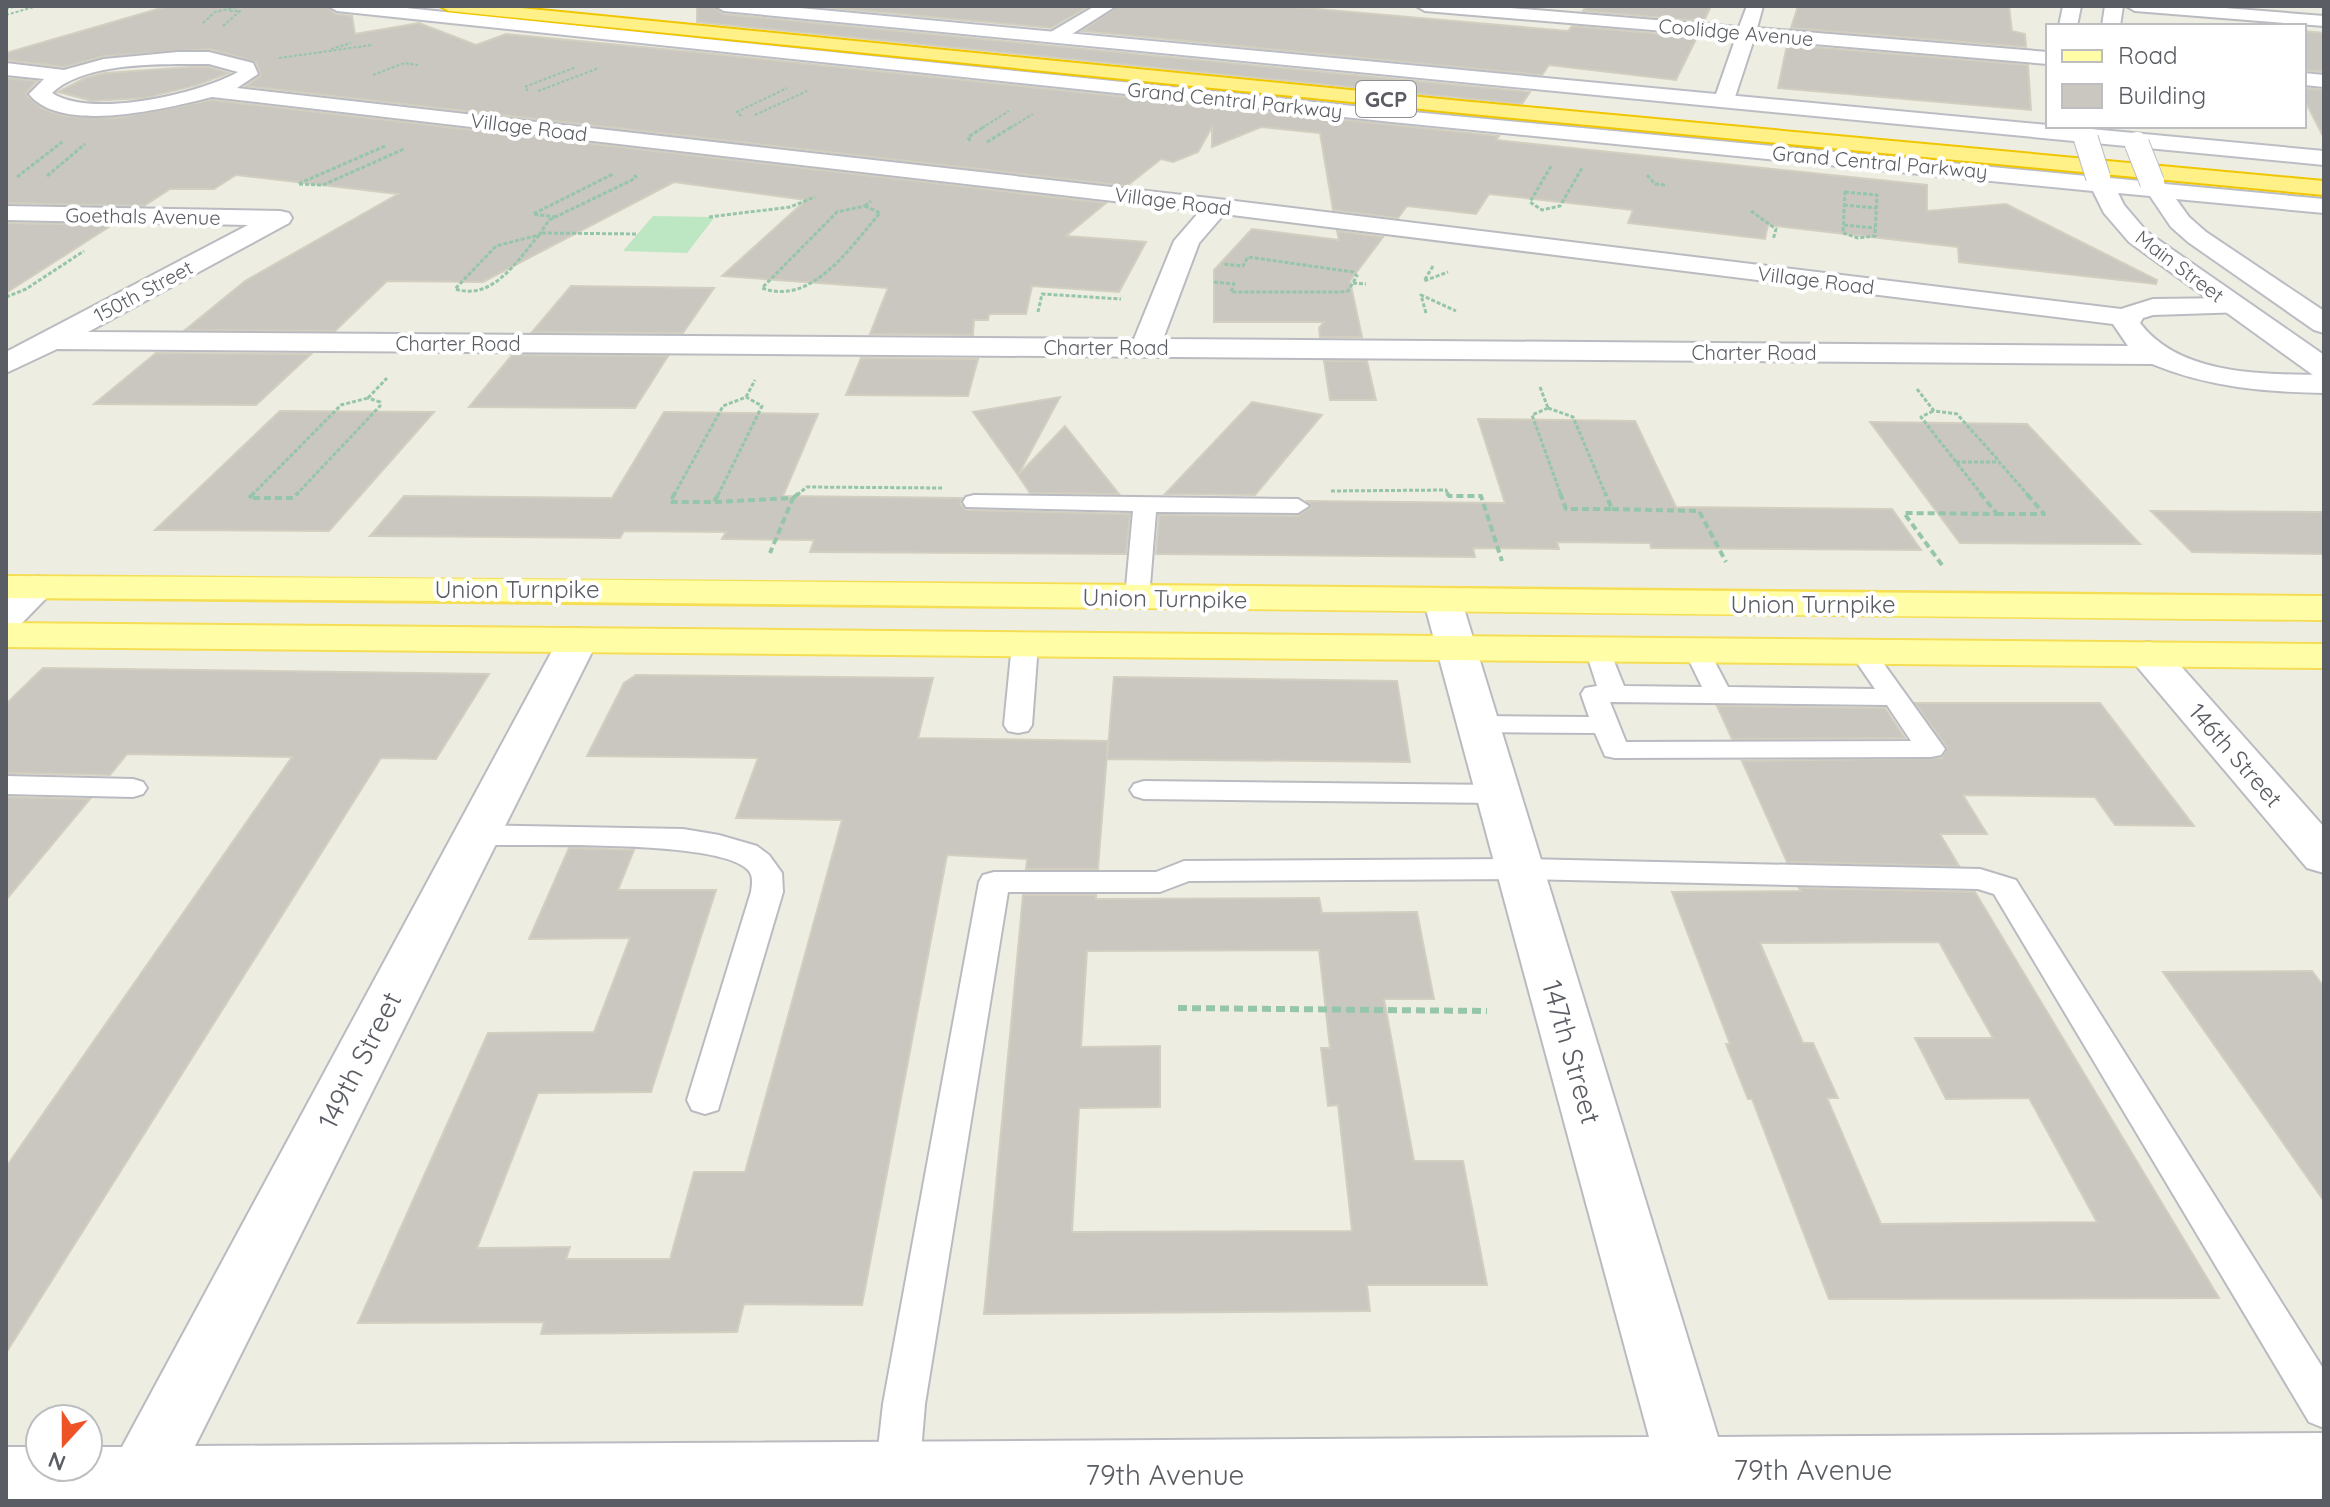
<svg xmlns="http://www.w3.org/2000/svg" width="2330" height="1507" font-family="Quicksand,sans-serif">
<rect width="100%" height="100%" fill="#eeede2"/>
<path fill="#bde6c3" d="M653,216L709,217L714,218L687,253L623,251Z"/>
<path fill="#c9c7bf" stroke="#d3cfc0" stroke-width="2" fill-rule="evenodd" d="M168,6H325L336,14L352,16L355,34L419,23L476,45L506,34L695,52L1499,136L1496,140L1927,185V211L2006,204L2157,280L2156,284L1959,262L1958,247L1768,225L1765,239L1628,223L1633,210L1489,194L1476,214L1407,206L1398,218L1333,210L1320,133L1261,127L1212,147V127L1198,152L1173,162L1161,159L1127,186L246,86L261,75L256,62L210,49L104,56L64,67L6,60V53Z
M697,6H712L724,14L1530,92L1522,104L697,22Z
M811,6H1089L1051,28Z
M1119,6H1283L1568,31L1572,26L1697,37L1676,80L1549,65L1542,75L1082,31Z
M1586,6H1711L1704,21L1583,11Z
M1798,6H2009L2012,31L2025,34L2026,47L1791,28Z
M2304,31L2324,33V72L2304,70Z
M1787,45L2028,65L2031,110L1778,88Z
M191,67H209L229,73L197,85L145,98L92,101L58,92L85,78L105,73Z
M6,78L37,81L27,92V96L43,109L65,116L116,118L212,100L1106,203L1066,236L1146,242L1119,292L1032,286L1026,314H989L988,320H974L973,335L870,334L888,288L722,276L806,200L674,182L483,282L387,281L335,331L185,330L245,281L398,194L236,175L214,189H170L144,206L6,203Z
M2304,88L2324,90V138L2304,99Z
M6,223L112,225L6,293Z
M1252,229L1339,240L1337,231L1383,237L1350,281L1362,337H1320L1319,328L1324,322H1214V270Z
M571,286L714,288L683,333L532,332Z
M156,353L311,354L256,405L94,404Z
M512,355L668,356L635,408L469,407Z
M861,358L978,359L968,396L846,395Z
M1324,361H1367L1376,400H1330Z
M1060,397L1018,475L973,412Z
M1252,402L1322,415L1255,495L1165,494Z
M280,411L434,412L329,531L155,530Z
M664,412L818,414L783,496L962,498L960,504L966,510L1130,514L1126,554L810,552L814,540L722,539L726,532L624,531L620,538L370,536L404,496L612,498Z
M1478,419L1635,421L1676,507L1892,509L1921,550L1651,548L1650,543L1557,542L1559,549L1473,548L1475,557L1156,554L1159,515L1298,516L1312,507L1307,501L1505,503Z
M1870,422L2027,424L2140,544L1960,543Z
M1065,426L1088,455L1119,494L1030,493L1018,475Z
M2151,511L2324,512V554L2192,552Z
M43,668L489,674L436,759L381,758L6,1353V1167L292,757L127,754L110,775L6,773V704Z
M636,675L933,678L918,738L1108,741L1098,869H1026L1027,859L947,855L862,1305L744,1304L737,1332L541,1334L544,1322L358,1323L488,1033L594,1032L630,938L529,939L569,848L634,850L618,890H716L651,1092L538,1093L477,1248L570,1247L566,1259H670L694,1172H745L842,820L736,818L758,758L587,756L624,683Z
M1114,677L1397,681L1410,762L1107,759Z
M1915,703H2100L2194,826L2115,825L2095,797L1963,795L1987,834H1940L1959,866L1787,862L1742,761L1942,758L1947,747Z
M1717,706L1885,708L1905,738L1732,739Z
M6,797L90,799L6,900Z
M1799,888L1975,892L2219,1298L1829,1299L1752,1099H1748L1726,1044H1730L1672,892L1801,891ZM1939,942L1993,1038H1915L1946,1099L2029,1098L2097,1222L1881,1224L1827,1098H1838L1813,1043H1803L1760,943Z
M1023,895H1096V899L1319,898L1322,913L1417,912L1434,999H1384L1414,1161H1463L1487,1285H1367L1370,1311L984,1314ZM1319,950L1330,1048H1321L1328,1106L1338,1105L1352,1231L1072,1232L1079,1108L1160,1107V1046L1081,1047L1087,951Z
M2312,971L2324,987V1201L2163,972Z"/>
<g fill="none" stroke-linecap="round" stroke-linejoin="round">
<defs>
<path id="service" d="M974,495L1298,499L1309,506L1298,513L1156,512L1149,598L1146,603H1128L1125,598L1133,511L966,507L963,502L966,497Z
M1025,636L1034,639L1038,644L1032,725L1028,731L1018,733L1008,731L1004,725L1012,644L1016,639Z
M1598,641L1607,644L1624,686L1702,687L1684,650L1688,645H1706L1728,687L1875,689L1849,651L1853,646H1871L1945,749L1941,755L1931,757L1615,758L1605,756L1595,733L1478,732L1468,730L1464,724L1468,718L1478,716L1589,717L1581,694L1585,688L1597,686L1585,649L1589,644ZM1610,702L1887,705L1911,741L1626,742Z
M6,776L133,779L143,782L147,788L143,794L133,797L6,794Z
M1144,781L1498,785L1508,788L1512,794L1508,800L1498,803L1144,799L1134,796L1130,790L1134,784Z
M475,825L683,829L719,835L757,846L769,855L782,873L783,892L718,1110L705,1114L692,1110L687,1100L751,892C752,884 754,875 747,869C716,839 526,846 475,845L464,842L460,835L464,828Z
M1520,859L1980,869L2016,880L2324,1370V1428L2309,1422L1994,894L1978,889L1520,879L1189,881L1160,892H1008L925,1404L919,1476L913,1491L897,1497L881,1491L875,1476L883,1404L979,882L983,875L994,872H1156L1184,861Z"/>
<path id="minor" d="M1095,6H1116L1061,41H1049L1046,37L1049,33Z
M1416,6H1487L1739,27L1747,6H1763L1757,28L2048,52V64L1754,39L1734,100L1724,106L1714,100L1736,37L1425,11Z
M2126,6H2200L2324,16V26L2135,11Z
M178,52H209L253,63L258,74L237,88L1218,199L2121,309L2153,299L2234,298L2244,300L2248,306L2244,312L2153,315L2143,318L2140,323C2180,376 2263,374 2324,375V393C2265,392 2207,387 2152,364L57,349L6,373V352L248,225L6,220V206L280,211L289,213L292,218L289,223L88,332L1134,339L1174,241L1200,211L212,97C168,108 61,135 29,94L44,79L6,75V63L64,70L104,59ZM209,64L238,72C199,94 91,119 52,93C85,61 165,64 209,64ZM1224,214L2113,324L2128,346L1163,339L1199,243Z
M2304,73L2324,75V87L2304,85Z
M38,576L51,579L57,587L20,625L6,629V596L25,579Z
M1443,590L1457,594L1462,602L1718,1437L2324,1433V1499L6,1501V1447H40V1467H88V1447H122L558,640L564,632L578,628L592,632L598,640L195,1446L1649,1437L1424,602L1429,594Z
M2148,642L2162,645L2324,827V873L2307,868L2134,663L2128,654L2134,645Z"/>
<path id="secondary" d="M328,6H387L1392,110L2087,176L2098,170L2106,172L2110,178L2141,181L2152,175L2160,177L2165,184L2324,199V213L2176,199L2189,217L2206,232L2324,311V333L2314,330L2188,242L2171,227L2150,196L2118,193L2124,205L2147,232L2324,355V378L2313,375L2129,242L2104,213L2093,191L1392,122L337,11Z
M715,6H779L2324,151V165L724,11Z
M2063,6H2081L2077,26H2059Z
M2105,6H2123L2120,26H2102Z"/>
<path id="primary" d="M6,576C779,579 1551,591 2324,596V620C1551,614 779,602 6,598Z
M6,623L2324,644V668L6,647Z"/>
<path id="motorway" d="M440,6H501L1461,101L2324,181V195L1461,113L449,11Z"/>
</defs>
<use href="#service" stroke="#babbc1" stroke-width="4"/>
<use href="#minor" stroke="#babbc1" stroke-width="4"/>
<use href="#secondary" stroke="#bbbdc4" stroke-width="4"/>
<use href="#primary" stroke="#f5de54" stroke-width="4"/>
<use href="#motorway" stroke="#f0c600" stroke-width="4"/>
<path stroke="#95c5aa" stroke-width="2" stroke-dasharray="3 2" stroke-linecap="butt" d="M6,9L17,6
M6,15L37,6
M203,23L215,12L241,6
M223,26L240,11H228
M331,49L351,43
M279,58L372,45
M373,75L404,63L418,65
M528,91L525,87L576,67
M538,91L599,68
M755,115L807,91
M741,116L737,112L787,88
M982,128L1009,111
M1010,128L1033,114"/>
<path stroke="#95c5aa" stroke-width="3" stroke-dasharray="4 2" stroke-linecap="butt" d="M970,141L968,137L985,126
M987,142L1013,126
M385,146L298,184L323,185L404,149
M1551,166L1530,202L1542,210L1560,206L1582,168
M1647,175L1655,184L1666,185
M47,176L85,144
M17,177L62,142
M1845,192L1877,195L1875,236L1858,238L1843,233Z
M1844,205L1876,208
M865,206L880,213C851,246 812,307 762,288L837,212Z
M865,206L871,201
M1751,211L1776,229L1773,240
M556,217L533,214L613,174
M709,217L790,207L815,197
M1844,225L1875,228
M542,233L638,234
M539,235C517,261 493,301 455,289L496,246Z
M539,235L549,220L632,180L636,177L633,174
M1433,266L1424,281L1448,272
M1214,282L1234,284L1231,292H1341L1348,291L1357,276L1353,272L1248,257L1243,266L1222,264
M1353,283L1366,284
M6,297L26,289L84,251
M1038,312L1042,294L1121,299
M1426,313L1421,295L1456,311
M1540,387L1548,408
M1917,389L1934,411L1957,414L1999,461
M746,397L755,380
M368,398L387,378
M1548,408L1573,417L1606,495
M1548,408L1532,415L1561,495
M1933,411L1921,417L1956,462
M1331,491L1446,490L1448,495
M252,495L341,405L368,398
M296,495L380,406V402L368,398
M674,495L723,406L746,397
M718,495L762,406L746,397
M797,495L807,487L942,488
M1982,495L1956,462H1999L2028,495"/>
<path stroke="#95c5aa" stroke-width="4" stroke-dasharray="7 4" stroke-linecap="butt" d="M254,493L249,498H293L298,493
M675,493L670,502H714L719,493
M1447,493L1449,496H1481L1502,561
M1560,493L1566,509H1612L1605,493
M1980,493L1997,514
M793,498L799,493
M715,502L793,498L770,553
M1612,509L1699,511L1726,562
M1997,514H2044L2026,493
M1942,565L1904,513L1997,514"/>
<path stroke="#95c5aa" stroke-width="6" stroke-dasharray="9 5" stroke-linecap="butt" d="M1178,1008L1487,1011"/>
<use href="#service" fill="#fff" fill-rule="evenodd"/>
<use href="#minor" fill="#fff" fill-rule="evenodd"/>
<use href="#secondary" fill="#fff" fill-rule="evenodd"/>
<use href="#primary" fill="#fffda6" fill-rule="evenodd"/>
<use href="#motorway" fill="#fff188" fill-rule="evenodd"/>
<defs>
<path id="secondary-bridge" d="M2086,139L2098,177
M2137,144L2152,182"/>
</defs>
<use href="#secondary-bridge" stroke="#bbbdc4" stroke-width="26" stroke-linecap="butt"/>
<use href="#secondary-bridge" stroke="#fff" stroke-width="24"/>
</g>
<g text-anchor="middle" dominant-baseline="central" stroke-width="8" stroke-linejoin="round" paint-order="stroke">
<g font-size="20" fill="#5a5d63" stroke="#fff">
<text transform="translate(1736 32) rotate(5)">Coolidge Avenue</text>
<text transform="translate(1235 100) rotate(6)">Grand Central Parkway</text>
<text transform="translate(529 127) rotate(7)">Village Road</text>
<text transform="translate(1880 162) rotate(5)">Grand Central Parkway</text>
<text transform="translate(1173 201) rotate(7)">Village Road</text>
<text transform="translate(143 216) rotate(1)">Goethals Avenue</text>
<text transform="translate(2180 266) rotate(37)">Main Street</text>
<text transform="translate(1816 280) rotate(7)">Village Road</text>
<text transform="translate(143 291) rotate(-28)">150th Street</text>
<text x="458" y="343">Charter Road</text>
<text x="1106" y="347">Charter Road</text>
<text x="1754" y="352">Charter Road</text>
</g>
<rect fill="#fff" stroke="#8c8e92" stroke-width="2" x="1356" y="81" width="60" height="36" rx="6"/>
<g font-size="22" font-weight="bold" fill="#5a5d63">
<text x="1386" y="99">GCP</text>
</g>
<g font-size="24" fill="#5a5d63" stroke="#fff">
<text x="517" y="589">Union Turnpike</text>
<text transform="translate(1165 598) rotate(1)">Union Turnpike</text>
<text x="1813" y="604">Union Turnpike</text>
<text transform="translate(2236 755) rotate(49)">146th Street</text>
</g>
<g font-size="28" fill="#5a5d63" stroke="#fff">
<text transform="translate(1572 1052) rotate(74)">147th Street</text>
<text transform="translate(359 1060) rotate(-63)">149th Street</text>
<text x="1813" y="1469">79th Avenue</text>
<text x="1165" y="1474">79th Avenue</text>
</g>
</g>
<rect width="2330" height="1507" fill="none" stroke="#5a5d63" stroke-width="16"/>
<rect x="2046" y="24" width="260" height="104" fill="#ffffff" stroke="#bdbec1" stroke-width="2"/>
<rect x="2062" y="50" width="40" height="12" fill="#fffda6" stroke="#bdbec1" stroke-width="2"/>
<text x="2118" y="64" font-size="24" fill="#5a5d63">Road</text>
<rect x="2062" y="84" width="40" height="24" fill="#c9c7bf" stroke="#bdbec1" stroke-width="2"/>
<text x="2118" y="104" font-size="24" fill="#5a5d63">Building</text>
<g transform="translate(64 1443) rotate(201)"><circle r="38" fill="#ffffff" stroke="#bdbec1" stroke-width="2"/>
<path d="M0-6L14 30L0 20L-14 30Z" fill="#ee5328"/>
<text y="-12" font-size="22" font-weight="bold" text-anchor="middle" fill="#5a5d63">N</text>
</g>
</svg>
